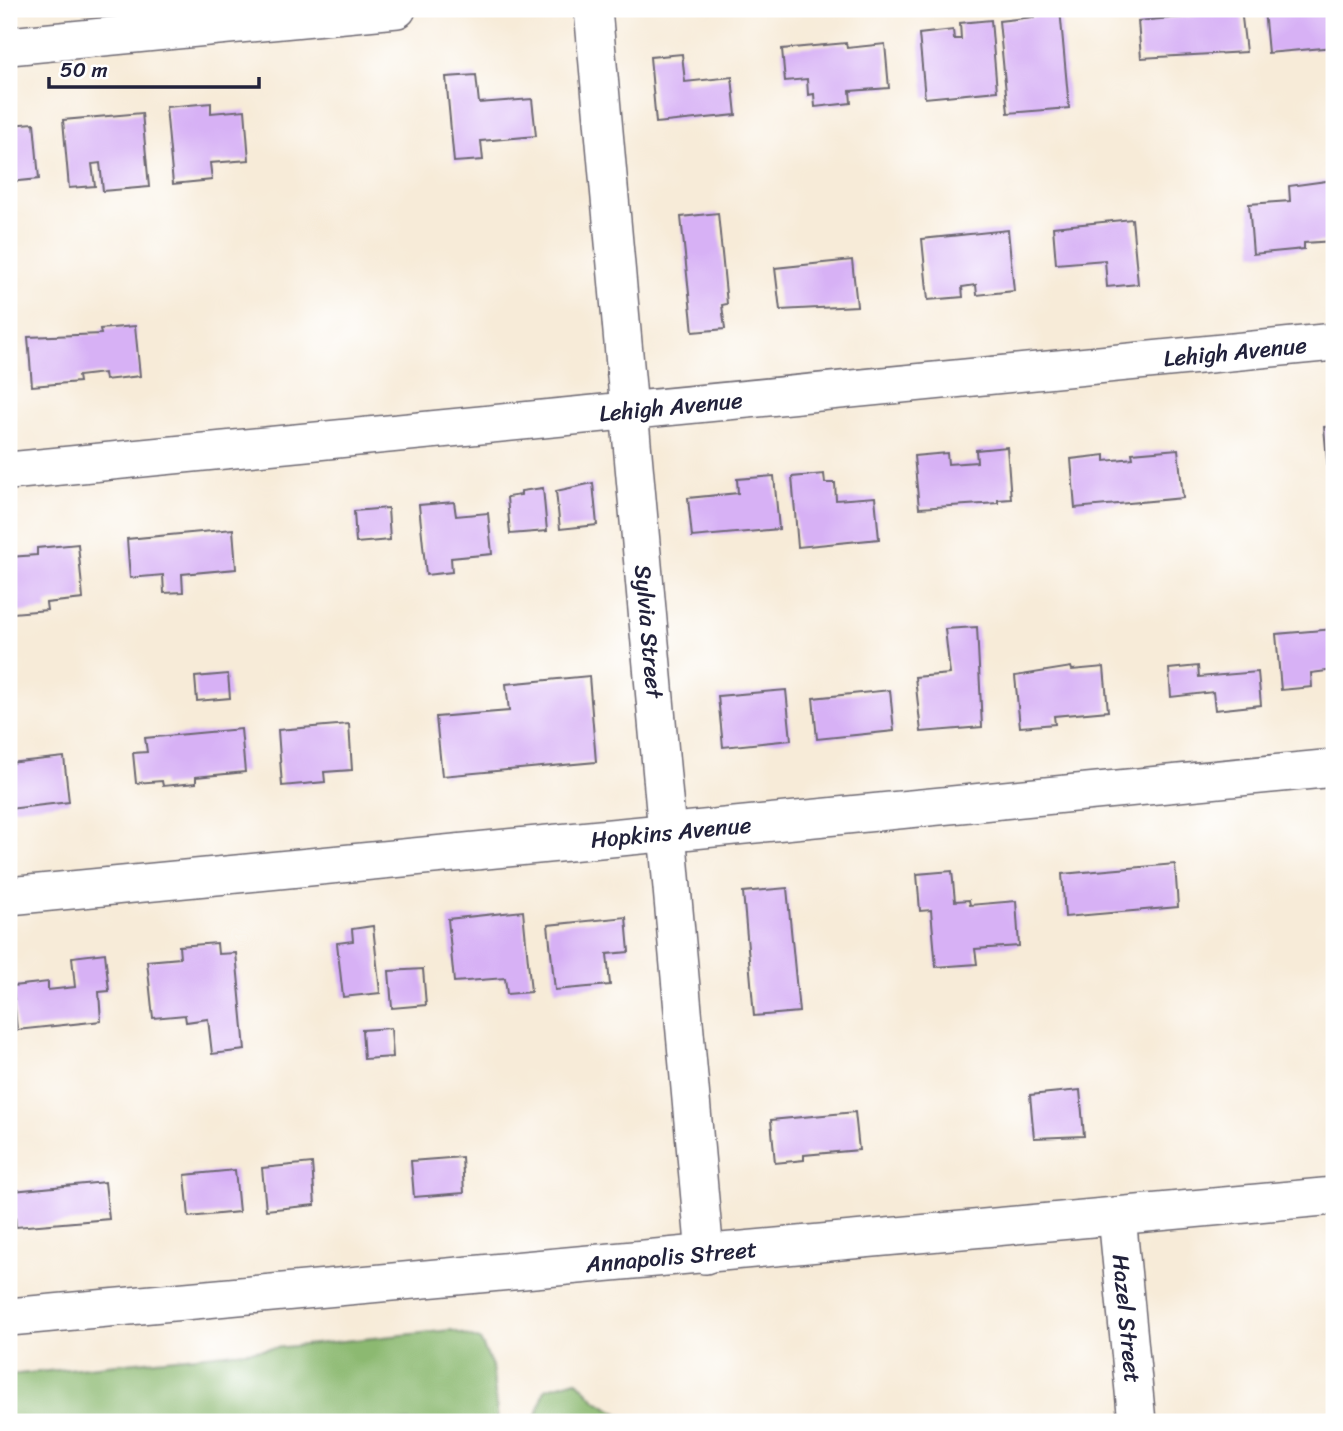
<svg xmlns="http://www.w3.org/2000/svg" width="1343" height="1431" font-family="Sriracha,sans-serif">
<rect width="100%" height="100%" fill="#fff"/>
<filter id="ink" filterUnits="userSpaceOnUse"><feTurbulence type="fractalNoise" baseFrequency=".0143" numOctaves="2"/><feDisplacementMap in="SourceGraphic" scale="14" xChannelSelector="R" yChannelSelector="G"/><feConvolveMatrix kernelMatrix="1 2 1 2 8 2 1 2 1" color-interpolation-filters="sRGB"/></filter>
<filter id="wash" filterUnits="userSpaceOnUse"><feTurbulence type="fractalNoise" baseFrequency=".00686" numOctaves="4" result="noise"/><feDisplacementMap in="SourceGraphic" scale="28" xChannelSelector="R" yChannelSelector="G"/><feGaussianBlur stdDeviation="1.57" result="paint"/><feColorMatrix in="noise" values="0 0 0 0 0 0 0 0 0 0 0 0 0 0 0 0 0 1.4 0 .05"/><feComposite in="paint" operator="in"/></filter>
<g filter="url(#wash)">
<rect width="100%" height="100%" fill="#f7ebd8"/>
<path fill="#8cb971" stroke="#576e56" stroke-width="2" d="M451,1330L480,1340L492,1366L498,1422H9V1375Z
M576,1380L597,1401L633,1422H535L545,1389Z"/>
<g id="blocks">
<path fill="#d7b1f5" d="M1060,9L1069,108L1008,113L999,21L1034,17L1033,12Z
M1241,9L1246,52L1141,58L1138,21L1195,16V12Z
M1334,9V47L1268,53L1264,10Z
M991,20L997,91L925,98L919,34L953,30L954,39H961L960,23Z
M846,43L847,48L885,44L889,88L850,91L851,103L815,107L814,94L808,95L807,79L785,81L782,49Z
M682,54L685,82L732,77L736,115L656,123L650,57Z
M476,75L479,103L532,99L536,136L481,141L483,160L454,162L446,77Z
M211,103V113L245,110L249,160L210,163L212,180L173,184L166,107Z
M142,113L149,187L103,191L100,163L92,164L95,186L69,188L63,120Z
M34,123L39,179L9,182V125Z
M1334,180V241L1304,243V249L1253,254L1249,204L1290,201L1289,186Z
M718,213L727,304L722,305L725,329L693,332L681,217Z
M1132,219L1138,284L1107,287L1105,260L1056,264L1053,227Z
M1008,230L1014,291L977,295L976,285L962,287L963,297L928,300L922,239Z
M852,260L857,306L780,310L775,268Z
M135,326L140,376L105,380L104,373L78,376L79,382L32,386L28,337L101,334L100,329Z
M1334,426V483H1329L1324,427Z
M1007,447L1011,499L998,500V503L919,508L914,456L947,453L948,464L977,462L976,450Z
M1178,449L1183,498L1075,508L1071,459L1105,455V461L1133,458L1132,453Z
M824,474L825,483H835L836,500L875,497L879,539L798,547L792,477Z
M774,476L779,529L692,537L688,498L738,493L737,479Z
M593,483L597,525L560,529L556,491Z
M543,488L547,531L510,534L507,497L521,495V491Z
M454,502L456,516L488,513L492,554L451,558L452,572L426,575L419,505Z
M388,508L390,540L356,543L354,511Z
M233,529L236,569L182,574L183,592L164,593L163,575L130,578L127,539Z
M78,544L83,599L46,603L47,610L13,613L9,557L37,555V548Z
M977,627L982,727L921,732L915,677L950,674L945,629Z
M1334,629V670L1311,673L1312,687L1281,690L1276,634Z
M1198,666L1199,677L1258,672L1261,705L1215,710L1213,692L1171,697L1169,669Z
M1071,667L1072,670L1104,667L1108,711L1054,716L1055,724L1020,727L1015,676Z
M228,674L230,698L197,701L195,677Z
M589,676L596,762L442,776L436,717L509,711L506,684Z
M786,690L791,740L723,747L718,696Z
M890,690L894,731L817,739L813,698Z
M349,724L352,770L324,772L325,782L282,786L278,730Z
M241,729L245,772L196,777V783L163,786L162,781L136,783L133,753L147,752L145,738Z
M64,757L69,802L9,809V763Z
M1175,864L1178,907L1065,917L1062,874Z
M952,871L955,901L969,900L970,905L1016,901L1019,946L975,949L977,964L936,967L931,910L920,911L917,874Z
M787,888L799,1012L754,1016L743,892Z
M523,911L531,992L507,994L505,978L454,982L448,919Z
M626,917L629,952L607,954L610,985L555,990L548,925Z
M373,926L380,993L343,997L337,943L353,941L352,929Z
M217,943L218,954L236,953L245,1050L212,1054L208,1019L186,1022L185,1015L153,1018L147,961L180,958L179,946Z
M105,953L109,991L99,992L101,1021L17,1030L13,986L48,982V990L75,987L72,957Z
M423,969L426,1005L392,1008L389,971Z
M391,1028L393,1057L364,1059L362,1030Z
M1080,1090L1084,1136L1034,1138L1030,1095Z
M855,1112L859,1150L804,1155V1160L775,1163L771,1120Z
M462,1157L464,1193L414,1197L411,1161Z
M312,1163L315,1205L266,1210L262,1168Z
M235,1170L239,1212L189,1217L185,1175Z
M105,1182L109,1219L16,1227L13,1191Z"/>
</g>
</g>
<g filter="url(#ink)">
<use href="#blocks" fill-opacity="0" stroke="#6d6872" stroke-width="2"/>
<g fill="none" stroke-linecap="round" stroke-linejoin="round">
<defs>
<g id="minor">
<path id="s1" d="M593,9L705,1255"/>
<path d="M9,46L397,9"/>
<path id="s2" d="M9,471L1334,342"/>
<path id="s3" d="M9,896L1334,768"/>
<path id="s4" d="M1117,1216L1137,1422"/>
<path id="s5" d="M9,1317L1334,1196"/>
</g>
</defs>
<use href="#minor" stroke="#6d6872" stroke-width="40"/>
<use href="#minor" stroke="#fff" stroke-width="37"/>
</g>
</g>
<g text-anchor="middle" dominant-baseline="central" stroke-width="6" stroke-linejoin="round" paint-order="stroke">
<g font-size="23" fill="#22223b" stroke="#fff">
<text stroke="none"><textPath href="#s2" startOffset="1232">Lehigh Avenue</textPath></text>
<text stroke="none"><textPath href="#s2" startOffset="665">Lehigh Avenue</textPath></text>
<text stroke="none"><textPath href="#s1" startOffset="625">Sylvia Street</textPath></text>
<text stroke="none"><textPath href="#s3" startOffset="665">Hopkins Avenue</textPath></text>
<text stroke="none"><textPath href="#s5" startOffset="665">Annapolis Street</textPath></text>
<text stroke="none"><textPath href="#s4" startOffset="103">Hazel Street</textPath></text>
</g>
</g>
<rect width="1343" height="1431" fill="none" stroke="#fff" stroke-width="35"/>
<path d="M49 77v10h210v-10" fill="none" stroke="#22223b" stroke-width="3.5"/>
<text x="60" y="77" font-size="21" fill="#22223b" stroke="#ffffff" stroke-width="5" paint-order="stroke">50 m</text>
</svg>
